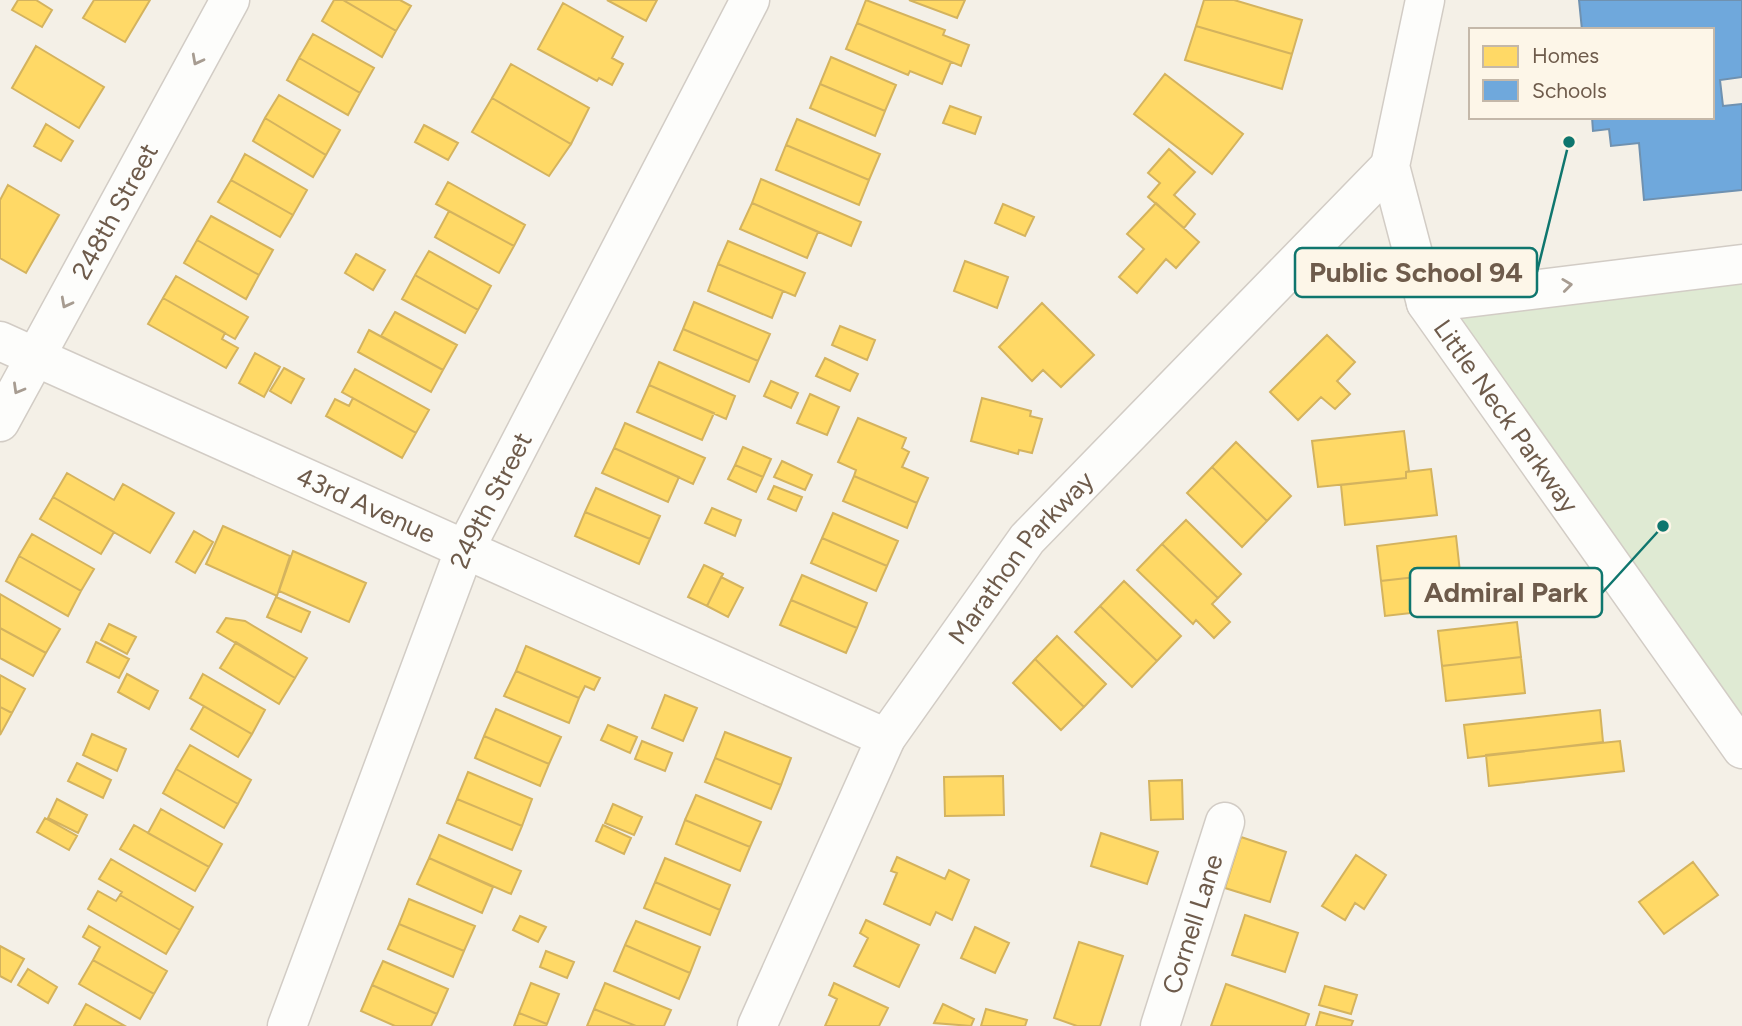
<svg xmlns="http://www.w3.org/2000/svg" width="1742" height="1026" font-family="Figtree,sans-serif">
<rect width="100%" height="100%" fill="#f4f0e7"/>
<path fill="#dfead3" d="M1742,264V749L1426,303Z"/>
<path fill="#ffd966" stroke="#d4b35e" stroke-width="2" d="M18,0H36L52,10L42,27L12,10Z
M94,0H150L125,42L83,18Z
M334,0H343L396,31L382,57L322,21Z
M343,0H400L411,6L396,31Z
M607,0H657L646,21Z
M866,0L945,30L943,35L969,45L961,66L857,23Z
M909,0H965L957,18Z
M1204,0H1234L1302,20L1292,54L1196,26Z
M563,3L623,37L612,58L623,64L612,85L599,78L597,81L538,49Z
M857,23L951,62L942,84L910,71L908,75L846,49Z
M1196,26L1292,54L1282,89L1185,60Z
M313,34L374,68L360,93L299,58Z
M36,46L104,87L79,128L12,88Z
M831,57L896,85L885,111L820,84Z
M299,58L360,93L348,115L287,80Z
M511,64L589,108L571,144L492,98Z
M1165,74L1243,134L1212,174L1134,114Z
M820,84L885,111L875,136L810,108Z
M279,95L340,130L326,155L265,118Z
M492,98L571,144L549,176L472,132Z
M950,106L981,117L975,134L943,123Z
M265,118L326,155L313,177L253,141Z
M797,119L880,154L869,180L786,145Z
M46,124L73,141L61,161L34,146Z
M424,125L458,143L448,160L415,142Z
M786,145L869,180L859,205L776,170Z
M1169,149L1195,172L1174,195L1195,214L1184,228L1148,197L1160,183L1148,173Z
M245,154L307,190L293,215L231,180Z
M761,179L861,222L851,246L752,203Z
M231,180L293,215L280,237L218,202Z
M448,182L525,225L514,246L436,204Z
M8,185L59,215L26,273L0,258V200Z
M752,203L818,232L807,258L740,229Z
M1156,203L1199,242L1176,268L1166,259L1137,293L1119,277L1144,249L1127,234Z
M1003,204L1034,217L1025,236L995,223Z
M449,211L514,246L499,273L435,237Z
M211,216L273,250L259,275L197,240Z
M197,240L259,275L246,299L184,263Z
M728,241L805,273L795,296L718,264Z
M429,251L491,286L478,310L415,275Z
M356,254L385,270L373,290L345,273Z
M965,261L1008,277L997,308L954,291Z
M718,264L783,291L772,318L708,291Z
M415,275L478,310L465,333L402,299Z
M176,276L248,317L235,339L163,298Z
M163,298L225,333L222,339L238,348L226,368L148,324Z
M694,302L770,334L758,361L683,329Z
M1042,303L1094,355L1061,387L1043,370L1032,381L999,347Z
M395,312L457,345L443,370L381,336Z
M840,326L875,340L867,360L832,345Z
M683,329L758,361L749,382L674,350Z
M369,330L443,370L431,392L358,352Z
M1327,335L1355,362L1337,381L1350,394L1335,409L1321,397L1298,420L1270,392Z
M255,353L280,367L264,397L239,383Z
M825,358L858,374L850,391L816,376Z
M659,362L735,396L726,419L649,385Z
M284,368L304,379L291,403L270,391Z
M355,369L429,410L416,433L342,392Z
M771,381L798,393L791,408L764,396Z
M649,385L714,413L702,440L637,412Z
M810,394L839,407L827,435L797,423Z
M353,398L416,433L402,458L326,416L335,399L349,406Z
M982,398L1031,411L1030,416L1042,419L1032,453L1019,450L1018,454L971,441Z
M858,418L906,438L902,448L909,452L902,467L928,478L917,503L854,476L856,470L838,462Z
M625,423L705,458L693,484L614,448Z
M1404,431L1409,471L1406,472V478L1318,487L1312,441Z
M1236,442L1291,496L1267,521L1212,467Z
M743,447L771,459L763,477L735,465Z
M614,448L679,477L668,502L602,473Z
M782,461L812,475L805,490L774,477Z
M735,465L763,477L756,492L728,479Z
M1212,467L1267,521L1242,547L1187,493Z
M1431,469L1437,515L1345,525L1341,485L1406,478V472Z
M67,473L114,500L123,484L174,513L150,553L53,497Z
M854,476L917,503L907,528L843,501Z
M774,486L802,497L796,511L768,499Z
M596,488L660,516L650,539L585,512Z
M53,497L114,532L101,554L40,519Z
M712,508L741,520L735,536L705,523Z
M585,512L650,539L639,564L575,536Z
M833,513L898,541L887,566L822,538Z
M1186,520L1241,574L1218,598L1162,544Z
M223,526L290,556L277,596L206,564Z
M194,531L213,542L195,573L176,562Z
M32,534L94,569L81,591L19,556Z
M1456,536L1460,572L1381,581L1377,546Z
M822,538L887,566L876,591L811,563Z
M1162,544L1218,598L1212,604L1230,622L1214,638L1196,620L1193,624L1137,570Z
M293,551L366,583L349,622L279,591Z
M19,556L81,591L68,616L6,581Z
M704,565L723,574L707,606L688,597Z
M1460,572L1464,607L1385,616L1381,581Z
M802,575L867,603L857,628L791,600Z
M721,577L743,588L728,617L707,606Z
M1124,581L1181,636L1157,661L1100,606Z
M0,594L60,629L46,653L0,628Z
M276,597L310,612L301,632L267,617Z
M791,600L857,628L846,653L780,625Z
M1100,606L1157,661L1132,687L1075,632Z
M226,618L245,621L307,658L295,678L217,632Z
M1517,622L1521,657L1442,666L1438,631Z
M109,624L136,637L127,654L101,640Z
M0,628L46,653L33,676L0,658Z
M1057,636L1106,684L1084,707L1035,659Z
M96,642L129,659L119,678L87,662Z
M236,642L295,678L279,704L220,668Z
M526,646L600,678L594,690L585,686L579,698L516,671Z
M1521,657L1525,693L1446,701L1442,666Z
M1035,659L1084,707L1061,730L1013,683Z
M516,671L579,698L569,723L504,696Z
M127,674L158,691L149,709L118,692Z
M203,674L265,710L252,734L190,698Z
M0,675L25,689L12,713L0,707Z
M665,695L697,708L683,741L652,728Z
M204,706L252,734L238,757L191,729Z
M0,707L12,713L0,735Z
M496,709L561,737L549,764L484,736Z
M1600,710L1603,742L1468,758L1464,725Z
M608,725L637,737L630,753L601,740Z
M725,732L791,758L781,785L715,758Z
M92,734L126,749L117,771L83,755Z
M484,736L549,764L540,786L475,758Z
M642,741L672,753L665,771L635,759Z
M1620,741L1624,771L1489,786L1486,755Z
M190,745L251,780L238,804L176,769Z
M715,758L781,785L771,809L705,782Z
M77,763L111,780L103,798L68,781Z
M176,769L238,804L224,828L163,793Z
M468,772L532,799L522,826L457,799Z
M1003,776L1004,815L945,816L944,777Z
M1182,780L1183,819L1151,820L1149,781Z
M696,795L761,822L750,847L685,820Z
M57,799L87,815L78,833L48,818Z
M457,799L522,826L512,850L447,823Z
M613,804L642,817L634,835L605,823Z
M161,809L222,844L209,867L148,833Z
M45,818L77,836L69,850L37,832Z
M685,820L750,847L740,871L676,844Z
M134,825L209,867L195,891L120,849Z
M603,825L631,838L624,854L596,841Z
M1101,833L1158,852L1147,884L1091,866Z
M439,835L521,871L511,894L429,858Z
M1241,837L1286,852L1270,902L1225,888Z
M1356,855L1386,875L1364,909L1355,903L1345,920L1322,906Z
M897,857L945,879L949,870L969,880L952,920L936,912L930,925L884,904L897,873L891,871Z
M429,858L493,887L482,913L417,884Z
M665,858L730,885L720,910L655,882Z
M111,859L193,907L180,930L120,895L122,892L99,879Z
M1693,862L1718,895L1664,934L1639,902Z
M655,882L720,910L710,935L644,908Z
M98,891L116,901L120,895L180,930L166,954L88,909Z
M409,899L475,926L464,951L399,924Z
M1245,915L1298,933L1285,972L1232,955Z
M520,916L546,927L538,942L513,930Z
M866,920L919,945L899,987L854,966L868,938L860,933Z
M636,921L700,947L690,973L625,945Z
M399,924L464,951L453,977L388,949Z
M89,926L167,971L154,994L93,960L100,947L83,937Z
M975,927L1009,943L995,973L961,958Z
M1079,942L1123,956L1100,1026H1077L1054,1018Z
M625,945L690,973L679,999L614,971Z
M0,946L24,959L11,982L0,976Z
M546,951L574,962L567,978L540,967Z
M93,960L154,994L140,1019L79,984Z
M383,961L448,989L437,1014L372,985Z
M28,969L57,987L48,1003L18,985Z
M531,983L559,994L547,1024L519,1013Z
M605,983L671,1010L664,1026H636L594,1009Z
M834,983L888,1008L879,1026H825L837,999L829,995Z
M1226,984L1309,1014L1305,1026H1211Z
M372,985L437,1014L431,1026H395L361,1011Z
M1325,986L1357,995L1351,1014L1319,1005Z
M86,1004L125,1026H74Z
M943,1004L974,1019L971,1026L934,1023Z
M594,1009L636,1026H587Z
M986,1009L1027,1020L1025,1026H981Z
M1320,1012L1353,1021L1351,1026H1316Z
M519,1013L547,1024L546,1026H514Z"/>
<path fill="#6fa8dc" stroke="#6f91b0" stroke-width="2" d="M1579,0H1742V77L1720,80L1723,106L1742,104V190L1644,200L1639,143L1611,146L1609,129L1593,131L1592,117H1712V30H1582Z"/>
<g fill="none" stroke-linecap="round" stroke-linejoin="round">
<defs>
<g id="minor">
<path d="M1426,303L1742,264"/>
<path id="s1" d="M0,341L886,738"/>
<path id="s2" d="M0,422L230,0"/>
<path id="s3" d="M287,1026L464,551L750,0"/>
<path id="s4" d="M1160,1026L1225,822"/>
</g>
<g id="tertiary">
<path id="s5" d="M1425,0L1390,166L1426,303L1742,749"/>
<path id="s6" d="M757,1026L886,738L1027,539L1390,166"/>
</g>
</defs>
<use href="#minor" stroke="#d2ccc5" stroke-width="41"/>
<use href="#tertiary" stroke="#d2ccc5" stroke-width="41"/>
<use href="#minor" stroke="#fdfdfb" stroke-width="38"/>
<use href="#tertiary" stroke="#fdfdfb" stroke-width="38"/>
</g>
<defs><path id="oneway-chevron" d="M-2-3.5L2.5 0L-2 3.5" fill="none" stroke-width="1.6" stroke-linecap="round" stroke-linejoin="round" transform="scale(1.75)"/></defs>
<g stroke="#a79c91">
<use href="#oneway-chevron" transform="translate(197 60) rotate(118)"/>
<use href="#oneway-chevron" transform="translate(1567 285) rotate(-7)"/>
<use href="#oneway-chevron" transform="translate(66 303) rotate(118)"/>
<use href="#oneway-chevron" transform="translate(18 389) rotate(120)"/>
</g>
<g text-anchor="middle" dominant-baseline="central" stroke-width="7" stroke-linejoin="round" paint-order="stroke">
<g font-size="26" fill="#6e5b4b" stroke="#fdf6e8">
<text stroke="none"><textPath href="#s2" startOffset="240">248th Street</textPath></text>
<text stroke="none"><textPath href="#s5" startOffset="450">Little Neck Parkway</textPath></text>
<text stroke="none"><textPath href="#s3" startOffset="564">249th Street</textPath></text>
<text stroke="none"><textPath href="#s1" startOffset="401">43rd Avenue</textPath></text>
<text stroke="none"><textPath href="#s6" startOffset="541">Marathon Parkway</textPath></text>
<text stroke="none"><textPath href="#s4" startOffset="107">Cornell Lane</textPath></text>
</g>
</g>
<path fill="none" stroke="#0f766e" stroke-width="2.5" d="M1569 142L1537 272M1663 526L1602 593"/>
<g fill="#0f766e" stroke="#fdf6e8" stroke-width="2.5">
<circle cx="1569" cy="142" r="7"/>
<circle cx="1663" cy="526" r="7"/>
</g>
<g fill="#fdf6e8" stroke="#0f766e" stroke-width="2.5">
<rect x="1295" y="248" width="242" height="49" rx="7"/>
<rect x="1410" y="568" width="192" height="49" rx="7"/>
</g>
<g font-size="28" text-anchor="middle" font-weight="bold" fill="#6e5b4b">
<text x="1416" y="282">Public School 94</text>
<text x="1506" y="602">Admiral Park</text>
</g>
<rect x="1469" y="28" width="245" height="91" fill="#fdf6e8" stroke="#c4b8a9" stroke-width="2"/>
<rect x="1483" y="46" width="35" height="21" fill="#ffd966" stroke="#c4b8a9" stroke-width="2"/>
<text x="1532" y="63" font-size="21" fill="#6e5b4b">Homes</text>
<rect x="1483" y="80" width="35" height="21" fill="#6fa8dc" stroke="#c4b8a9" stroke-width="2"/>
<text x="1532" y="98" font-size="21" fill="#6e5b4b">Schools</text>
</svg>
